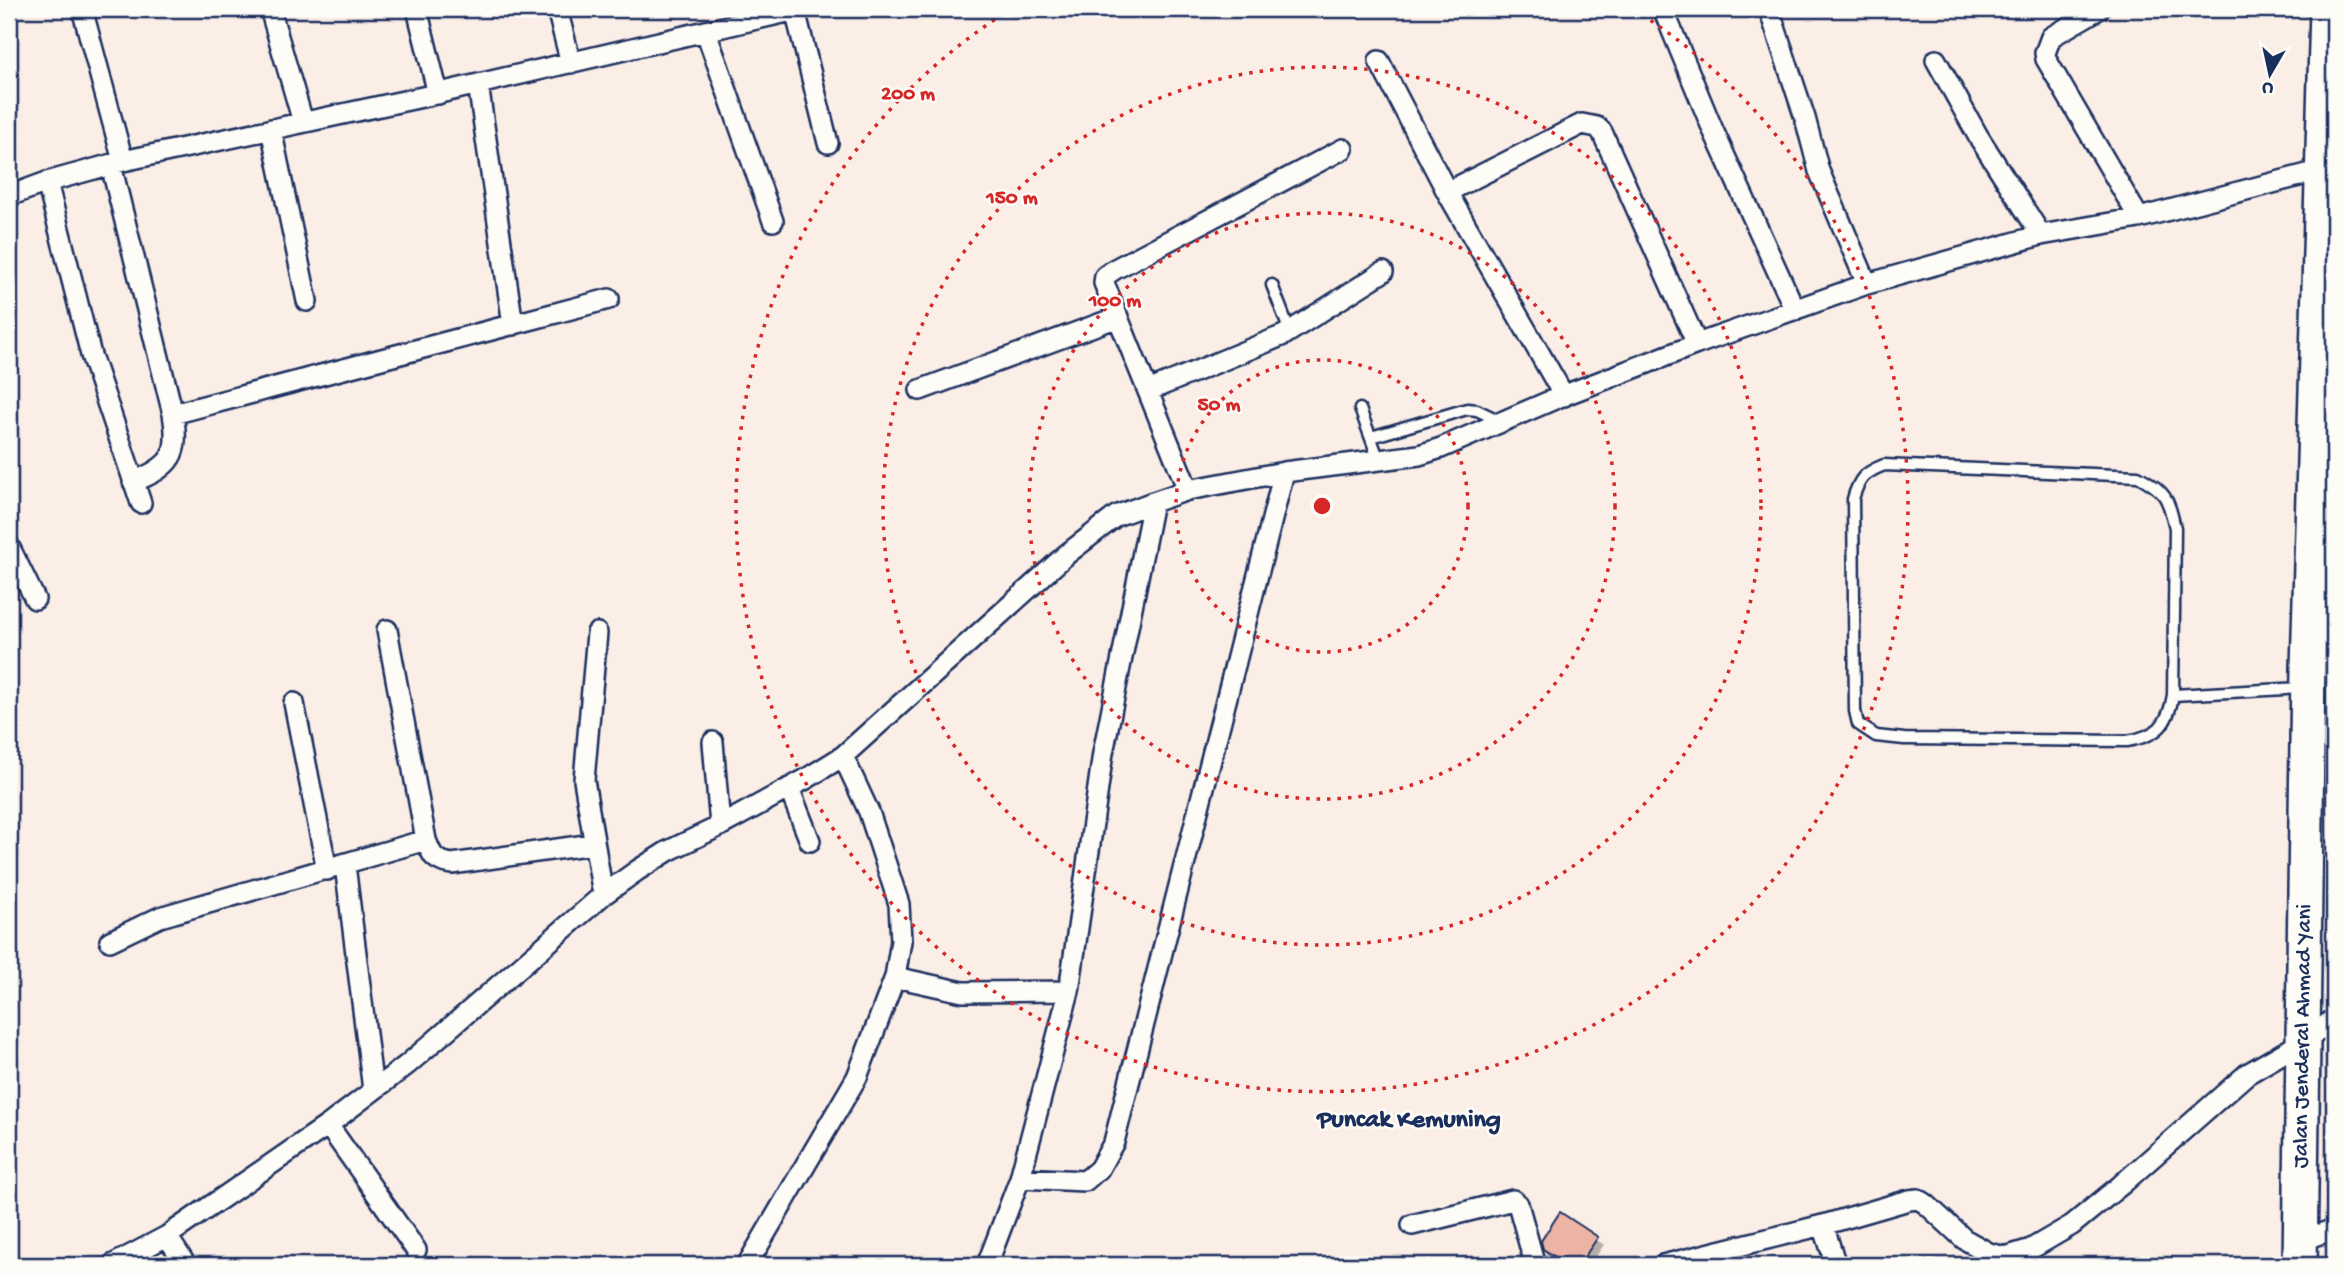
<svg xmlns="http://www.w3.org/2000/svg" width="2343" height="1274" font-family="'Gochi Hand',sans-serif">
<defs>
<filter id="shadow"><feDropShadow dx="4.5" dy="8" stdDeviation="0" flood-color="#0004"/></filter>
</defs>
<rect width="100%" height="100%" fill="#faeee7"/>
<filter id="ink" filterUnits="userSpaceOnUse"><feTurbulence type="fractalNoise" baseFrequency=".0143" numOctaves="2"/><feDisplacementMap in="SourceGraphic" scale="14" xChannelSelector="R" yChannelSelector="G"/><feConvolveMatrix kernelMatrix="1 2 1 2 8 2 1 2 1" color-interpolation-filters="sRGB"/></filter>
<g filter="url(#ink)">
<path fill="#edb4a6" stroke="#1b2f5e" stroke-width="2" filter="url(#shadow)" d="M1560,1212L1598,1237L1579,1265H1568L1543,1249L1541,1241Z"/>
<g fill="none" stroke-linecap="round" stroke-linejoin="round">
<defs>
<path id="service" d="M1272,285L1290,332
M1360,409L1379,460
M1371,437L1467,409L1477,410L1502,422
M2173,695C2168,726 2157,736 2127,741L1904,739L1876,736L1858,724L1855,711L1853,499C1859,478 1864,473 1884,465L2138,476C2166,491 2168,498 2175,528L2173,695L2303,688"/>
<path id="minor" d="M270,9L303,122
M417,9L438,94
M557,9L571,63
M1663,9L1713,130L1795,310
M1769,9L1805,118L1819,171L1867,284
M2099,9L2051,37L2045,53L2046,59L2139,218
M795,10L828,143
M84,16L123,161
M706,32L773,221
M1936,60L1978,136L2041,235
M1379,61L1447,192L1564,396
M478,84L513,325
M271,129L307,301
M111,165L173,414
M47,182L91,355L141,503
M1447,192L1582,124L1597,127L1602,132L1697,344
M9,196L47,182L123,161L427,96L800,9
M920,390L1118,317
M1148,391L1284,335L1383,272
M133,482C172,466 180,455 173,414L609,299
M1188,490L1104,283L1105,276L1115,269L1343,149
M9,546L35,599
M387,630L426,840C432,856 434,861 452,864L593,844
M597,633L584,780L603,895
M294,703L327,870
M713,742L720,826
M789,788L810,841
M345,865L373,1090
M110,941L160,917L426,840
M895,977L963,992L1069,991
M328,1125L416,1250
M1020,1178L1085,1181L1099,1169L1114,1142L1284,472
M1412,1225L1513,1200L1518,1204L1535,1265
M1823,1225L1836,1265
M167,1236L186,1265
M2301,1241L2334,1229
M112,1265L167,1236L328,1125L408,1064L603,895L638,870L668,851L720,826L806,779L843,756L1067,554L1116,516L1153,502L1188,490L1284,472L1419,455L1441,448L1557,398L1697,344L1867,284L2041,235L2139,218L2330,168
M747,1265L857,1077L895,977L901,941L899,904L869,812L843,756
M987,1265L1020,1178L1069,991L1103,753L1153,502
M1663,1265L1823,1225L1909,1200L1918,1199L1926,1204L1964,1239L1989,1253L2005,1257L2031,1249L2072,1225L2121,1185L2247,1074L2304,1041L2334,1019"/>
<g id="trunk">
<path id="s1" d="M2300,1265L2308,668L2327,9"/>
</g>
</defs>
<use href="#service" stroke="#1b2f5e" stroke-width="15"/>
<use href="#minor" stroke="#1b2f5e" stroke-width="24"/>
<use href="#trunk" stroke="#1b2f5e" stroke-width="38"/>
<use href="#service" stroke="#fdfcf7" stroke-width="10"/>
<use href="#minor" stroke="#fdfcf7" stroke-width="19"/>
<use href="#trunk" stroke="#fdfcf7" stroke-width="33"/>
</g>
</g>
<g fill="none" stroke="#d62828" stroke-width="3.5" stroke-dasharray="3.5 7">
<circle cx="1322" cy="506" r="146"/>
<circle cx="1322" cy="506" r="293"/>
<circle cx="1322" cy="506" r="439"/>
<path d="M1633 9A586 586 0 1 1 1011 9"/>
</g>
<g text-anchor="middle" dominant-baseline="central" stroke-width="5" stroke-linejoin="round" paint-order="stroke">
<g font-size="23" fill="#1b2f5e" stroke="#fdfcf7">
<text stroke="none"><textPath href="#s1" startOffset="229">Jalan Jenderal Ahmad Yani</textPath></text>
</g>
<g font-size="26" font-weight="bold" fill="#1b2f5e" stroke="#fdfcf7">
<text x="1409" y="1121">Puncak Kemuning</text>
</g>
</g>
<circle cx="1322" cy="506" r="10" fill="#d62828" stroke="#fdfcf7" stroke-width="3.5"/>
<g font-size="21" text-anchor="middle" font-weight="bold" fill="#d62828" stroke="#fdfcf7" stroke-width="5" stroke-linejoin="round" paint-order="stroke">
<text x="908" y="99">200 m</text>
<text x="1012" y="203">150 m</text>
<text x="1115" y="306">100 m</text>
<text x="1219" y="410">50 m</text>
</g>
<rect width="2343" height="1274" fill="none" stroke="#fdfcf7" stroke-width="35"/>
<rect x="18" y="18" width="2308" height="1239" fill="none" stroke="#1b2f5e" stroke-width="2.5" filter="url(#ink)"/>
<g transform="translate(2270 74) rotate(189)" stroke="#fdfcf7" stroke-width="5" paint-order="stroke">
<path d="M0-5L12 26L0 18L-12 26Z" fill="#1b2f5e"/>
<text y="-10" font-size="19" font-weight="bold" text-anchor="middle" fill="#1b2f5e">U</text>
</g>
</svg>
